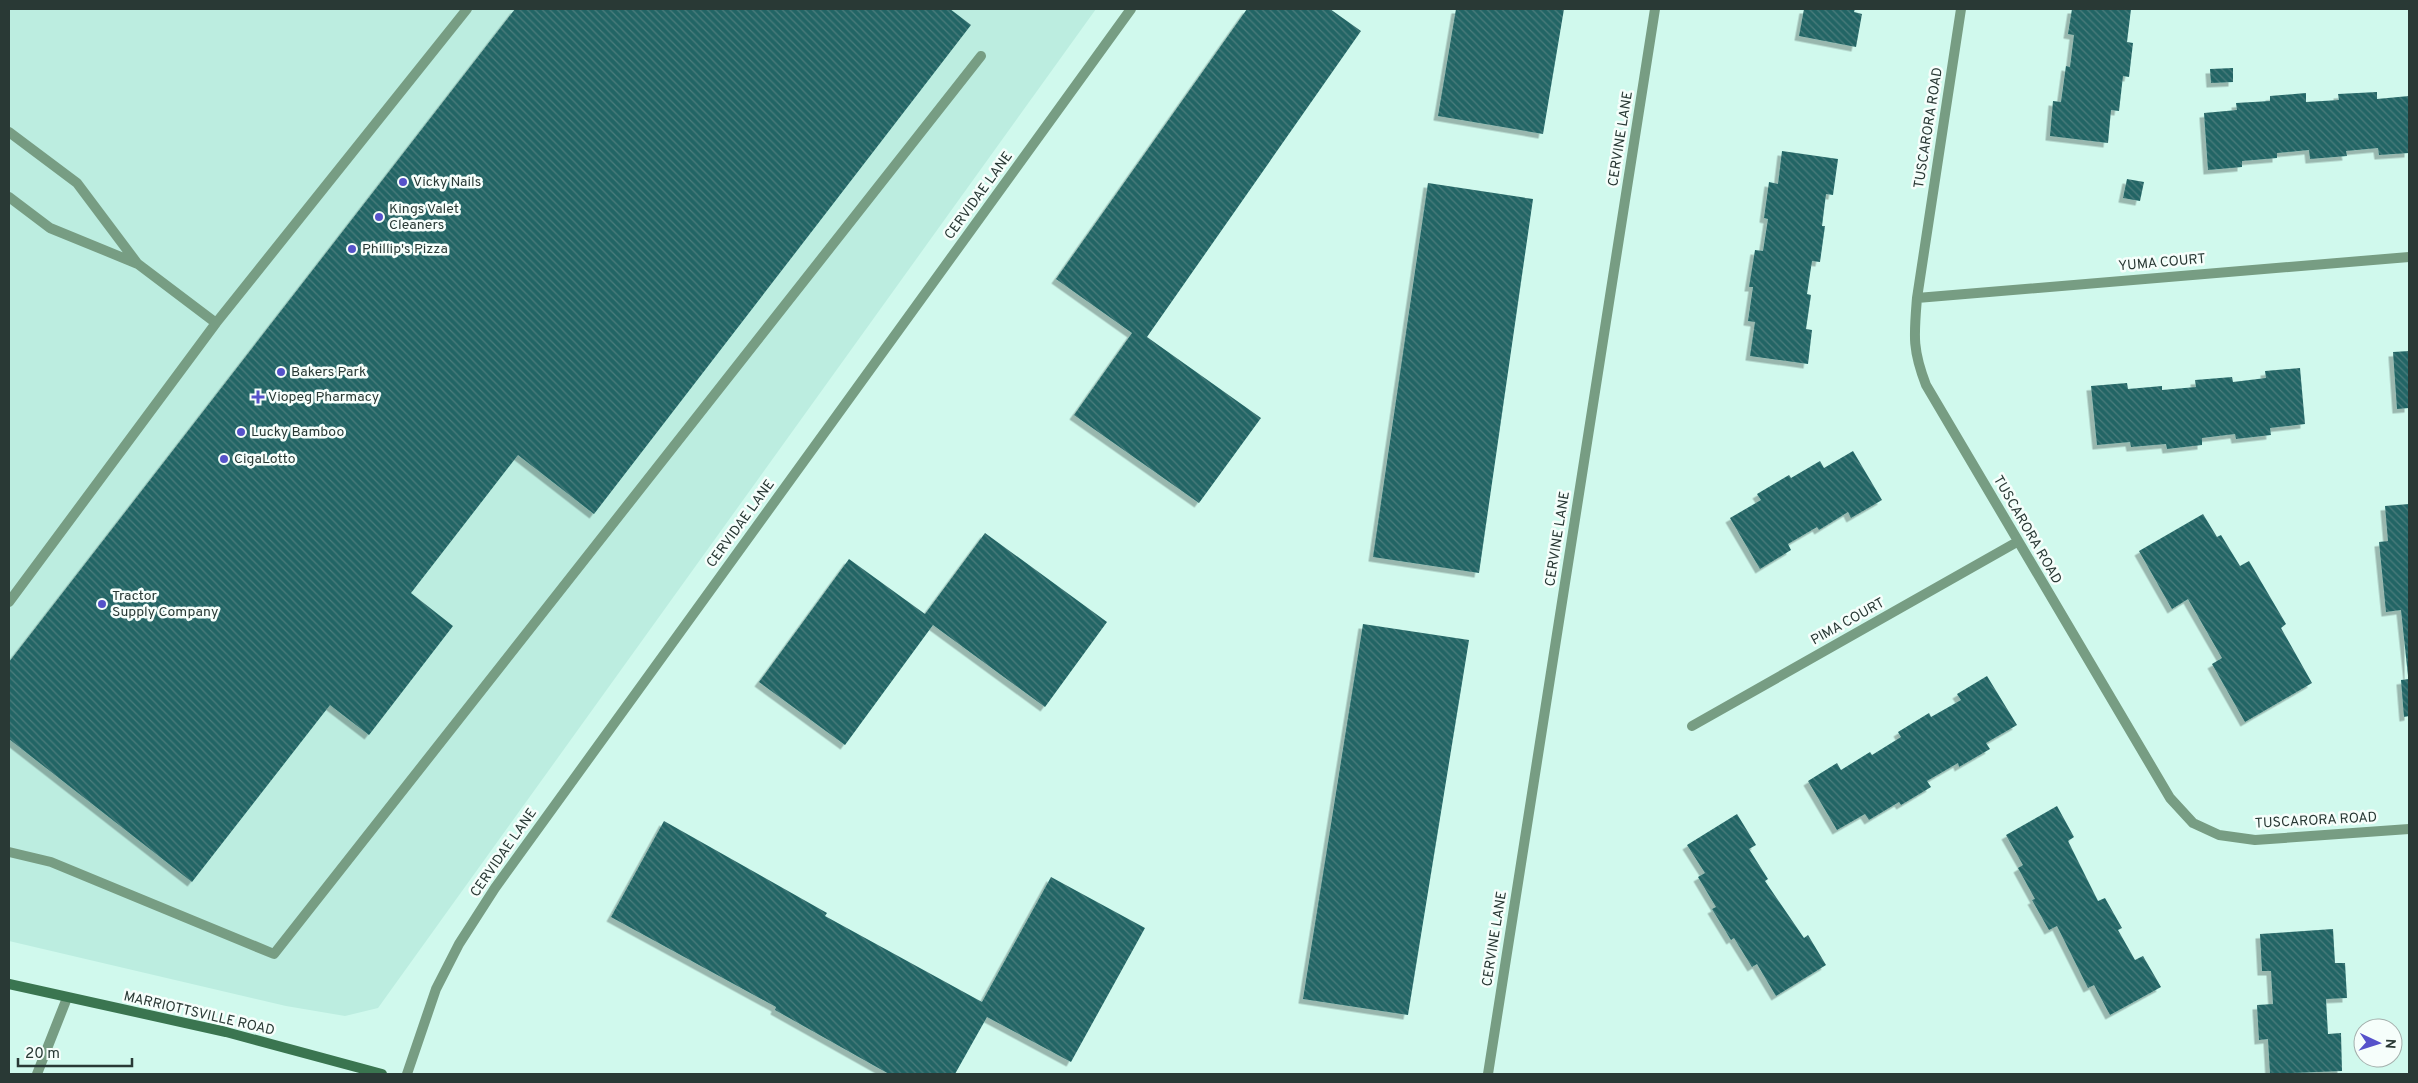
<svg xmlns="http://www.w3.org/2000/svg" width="2418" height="1083" font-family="Overpass,sans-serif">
<defs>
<pattern id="building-back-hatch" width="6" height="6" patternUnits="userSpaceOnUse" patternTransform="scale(1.25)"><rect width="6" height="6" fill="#246565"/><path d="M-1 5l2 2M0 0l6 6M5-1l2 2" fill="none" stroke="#4b7d7c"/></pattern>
<filter id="shadow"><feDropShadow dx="-4.5" dy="4.5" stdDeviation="0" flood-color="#0004"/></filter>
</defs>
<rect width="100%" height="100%" fill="#d0f9ed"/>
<path fill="#bcede0" d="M9,9H1096L378,1008L345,1016L286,1006L9,941Z"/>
<path fill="url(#building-back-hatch)" filter="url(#shadow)" d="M515,9H950L971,25L594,514L518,455L411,593L453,626L369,735L330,705L192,882L9,739V662Z
M1247,9H1330L1361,31L1147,337L1261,418L1199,503L1074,415L1132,333L1056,279Z
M1456,9H1564L1543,134L1438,116Z
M1804,9H1855L1854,12L1862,14L1856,47L1799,36Z
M2072,9H2131L2127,42L2133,43L2129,77L2123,76L2119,111L2111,110L2108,143L2050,136L2053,101L2061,102L2066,66L2070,67L2074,35L2068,34Z
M2233,68V82L2211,83L2210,69Z
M2377,92V99L2409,96V153L2379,155L2378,148L2346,151L2347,156L2310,159L2309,150L2277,153V158L2242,161V167L2208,170L2204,113L2237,110L2236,103L2270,101V96L2306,93V102L2339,100L2338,94Z
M1782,151L1838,159L1833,195L1826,194L1822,226H1825L1820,262L1812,261L1807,294L1811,295L1806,329L1812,330L1808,364L1750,356L1755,322L1748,321L1753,287H1749L1755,250L1763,251L1768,219L1764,218L1769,182L1778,184Z
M2127,179L2144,182L2140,201L2123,198Z
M1428,183L1533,199L1479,573L1373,557Z
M2409,351V408L2397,409L2393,352Z
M2300,368L2305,424L2270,428L2271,435L2236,439L2235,434L2202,438V445L2167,449L2166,444L2131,447L2130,442L2097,445L2091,386L2127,383L2128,389L2162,386V390L2196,387L2195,380L2232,377L2233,382L2266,378L2265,371Z
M1853,451L1882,500L1851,518L1848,512L1819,530L1817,527L1788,544L1791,550L1760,569L1730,518L1761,500L1757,494L1789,475L1791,478L1820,461L1824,468Z
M2409,504V676H2408L2401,610L2386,612L2379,542L2388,541L2385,506Z
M2203,514L2217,537L2221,535L2240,566L2249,561L2286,624L2281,628L2312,683L2245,722L2212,664L2222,658L2188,599L2172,609L2139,551Z
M985,533L1107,622L1045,707L933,625L845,745L759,682L849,559L925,614Z
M1363,624L1469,640L1408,1015L1303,999Z
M1987,676L2017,725L1986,743L1990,749L1959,767L1958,763L1927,781L1931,787L1901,805L1899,802L1869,820L1865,814L1837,830L1808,781L1837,763L1841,770L1870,752L1872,755L1901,737L1898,732L1929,713L1931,717L1961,700L1957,694Z
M2409,679V716L2404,717L2401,680Z
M2057,806L2074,837L2068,841L2098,901L2105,898L2122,928L2118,930L2135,960L2143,956L2161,987L2110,1015L2094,985L2088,988L2057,926L2049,930L2032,900L2035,899L2018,868L2023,865L2006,835Z
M1737,814L1756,845L1749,849L1768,879L1765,881L1804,938L1808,935L1826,965L1776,996L1757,964L1752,967L1734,938L1731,940L1712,909L1716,907L1698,877L1705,873L1687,845Z
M664,821L827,913L825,916L982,1002L1051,877L1145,928L1071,1062L987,1017L955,1074H889L775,1010L776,1007L611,917Z
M2333,929L2335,963H2345L2347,998L2326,999L2328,1034L2341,1033L2342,1071L2270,1074L2268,1039L2259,1040L2257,1005L2273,1004L2271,971H2262L2260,934Z"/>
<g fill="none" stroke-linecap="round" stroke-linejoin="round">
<path stroke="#779d83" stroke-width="10" d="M9,132L77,183L137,263
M9,197L50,228L138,264L216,323
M9,602L216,323L467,9
M9,852L51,862L274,954L981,56"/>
<path stroke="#779d83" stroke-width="10" d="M1961,9L1917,298C1914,335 1912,349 1926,385L2170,798L2193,823L2219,835L2255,840L2409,829
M1917,298L2409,257
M1692,726L2017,542
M37,1074L67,998
M407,1074L436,989L459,944L495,888L1131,9
M1488,1074L1655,9"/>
<path stroke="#3a7550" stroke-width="10" d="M9,984L226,1032L382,1074"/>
</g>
<g fill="#5652ca" stroke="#f6fefb" stroke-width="2">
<circle cx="403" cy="182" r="5"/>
<circle cx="379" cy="217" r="5"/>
<circle cx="352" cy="249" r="5"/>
<circle cx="281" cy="372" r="5"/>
<path d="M255.5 389.5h5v5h5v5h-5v5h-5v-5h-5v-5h5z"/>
<circle cx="241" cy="432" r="5"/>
<circle cx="224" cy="459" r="5"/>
<circle cx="102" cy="604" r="5"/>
</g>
<g text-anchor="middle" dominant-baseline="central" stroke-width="5" stroke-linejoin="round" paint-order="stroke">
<g font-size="14" fill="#293935" stroke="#f6fefb">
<text transform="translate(1929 128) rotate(-81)">TUSCARORA ROAD</text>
<text transform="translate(1621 139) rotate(-81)">CERVINE LANE</text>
<text transform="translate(979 196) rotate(-54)">CERVIDAE LANE</text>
<text transform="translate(2162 263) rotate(-5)">YUMA COURT</text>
<text transform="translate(741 524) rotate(-54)">CERVIDAE LANE</text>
<text transform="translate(2027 530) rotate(60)">TUSCARORA ROAD</text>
<text transform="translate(1558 539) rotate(-81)">CERVINE LANE</text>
<text transform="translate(1848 622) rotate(-29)">PIMA COURT</text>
<text transform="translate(2316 821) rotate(-3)">TUSCARORA ROAD</text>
<text transform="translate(504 853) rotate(-55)">CERVIDAE LANE</text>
<text transform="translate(1495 939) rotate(-81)">CERVINE LANE</text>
<text transform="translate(199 1014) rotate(13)">MARRIOTTSVILLE ROAD</text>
</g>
<g font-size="14" fill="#293935" stroke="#f6fefb" text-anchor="start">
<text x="413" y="182">Vicky Nails</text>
<text x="389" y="209">Kings Valet<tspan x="389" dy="16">Cleaners</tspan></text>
<text x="362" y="249">Phillip's Pizza</text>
<text x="291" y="372">Bakers Park</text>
<text x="268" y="397">Viopeg Pharmacy</text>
<text x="251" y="432">Lucky Bamboo</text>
<text x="234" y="459">CigaLotto</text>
<text x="112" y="596">Tractor<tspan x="112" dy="16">Supply Company</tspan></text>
</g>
</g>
<rect width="2418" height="1083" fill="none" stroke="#293935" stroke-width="20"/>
<g transform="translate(2378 1043) rotate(94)"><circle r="24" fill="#f6fefb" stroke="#a4afac"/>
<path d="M0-4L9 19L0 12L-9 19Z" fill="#5652ca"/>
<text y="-8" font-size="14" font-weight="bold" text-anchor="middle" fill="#293935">N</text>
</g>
<path d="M18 1058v8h114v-8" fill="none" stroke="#293935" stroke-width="2.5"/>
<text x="25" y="1058" font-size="15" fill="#293935" stroke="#f6fefb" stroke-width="4" paint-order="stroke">20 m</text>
</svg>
